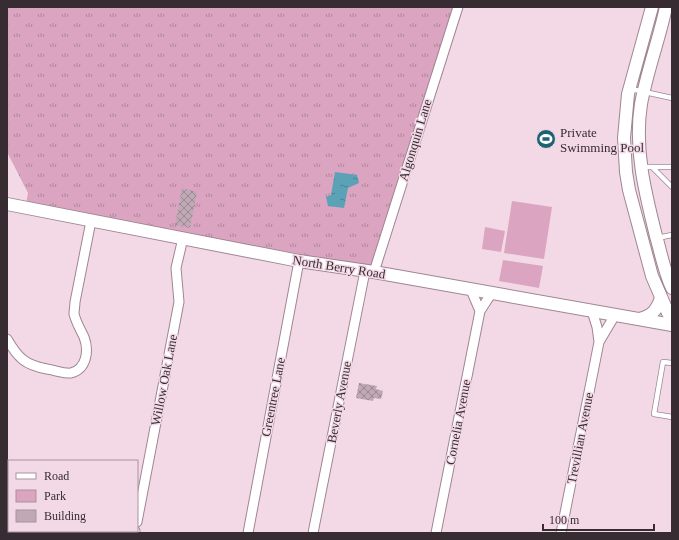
<svg xmlns="http://www.w3.org/2000/svg" width="679" height="540" font-family="Georgia,serif">
<defs>
<pattern id="grass-tufts" width="24" height="20" patternUnits="userSpaceOnUse"><rect width="24" height="20" fill="#dba4c0"/><path d="M3 7l-1-3M5 7V3M7 7l1-3M15 17l-1-3M17 17v-4M19 17l1-3" fill="none" stroke="#b2869d"/></pattern>
<pattern id="water-ripples" width="26" height="14" patternUnits="userSpaceOnUse"><rect width="26" height="14" fill="#5ba2b6"/><path d="M2 4q2-2 4 0t4 0M15 11q2-2 4 0t4 0" fill="none" stroke="#4c8495"/></pattern>
<pattern id="building-cross-hatch" width="8" height="8" patternUnits="userSpaceOnUse"><rect width="8" height="8" fill="#c0a8b4"/><path d="M0 0l8 8M0 8l8-8" fill="none" stroke="#9d8993"/></pattern>
</defs>
<rect width="100%" height="100%" fill="#f3d9e6"/>
<path fill="url(#grass-tufts)" d="M7,7H455L375,259L371,265L366,267L235,244L26,204L28,193L7,152Z"/>
<path fill="#dba4c0" d="M512,201L552,207L544,259L504,253Z
M485,227L505,231L501,252L482,249Z
M503,260L543,266L539,288L499,281Z"/>
<path fill="url(#water-ripples)" d="M545,133L551,134L547,145L541,144Z
M335,172L357,175L359,183L348,188L344,208L328,206L326,197L331,195Z"/>
<path fill="url(#building-cross-hatch)" d="M182,188L197,192L190,228L175,225Z
M359,383L377,386L376,389L383,391L381,399L374,398L373,401L356,398Z"/>
<g fill="none" stroke-linecap="round" stroke-linejoin="round">
<defs>
<path id="service" d="M631,89L672,98
M642,167H672
M652,167L672,187
M657,238L672,235
M672,363L663,362L654,414L672,417"/>
<path id="minor" d="M374,272L458,7
M471,290L480,311L491,294
M592,311L597,327L599,342L615,315
M7,339C18,358 25,365 47,369C54,370 65,374 71,373C87,369 89,350 84,337C80,329 76,322 74,314C74,310 75,306 75,302L91,221
M7,511L9,510
M137,522L179,302L176,268L183,238
M104,531L105,533
M135,533V531
M248,533L299,261
M313,533L365,271
M436,533L480,311
M561,533L599,342"/>
<path id="secondary" d="M652,7L628,94L624,138L626,172L629,190L652,276L668,313L672,318
M666,7C659,40 647,71 641,104C634,149 645,192 656,236C661,253 664,271 672,288
M7,204L299,261L374,272L672,325
M639,319C652,316 657,310 661,298"/>
</defs>
<use href="#service" stroke="#9e8692" stroke-width="6"/>
<use href="#minor" stroke="#9e8692" stroke-width="11"/>
<use href="#secondary" stroke="#9e8692" stroke-width="14"/>
<use href="#service" stroke="#fff" stroke-width="4.5"/>
<use href="#minor" stroke="#fff" stroke-width="9"/>
<use href="#secondary" stroke="#fff" stroke-width="12"/>
</g>
<defs>
<symbol id="stadium-disc" viewBox="-11 -11 22 22"><circle r="9.5" fill="#1d6374" stroke="#f3d9e6"/><path d="M0-5a6.5 5 0 1 0 0 10a6.5 5 0 1 0 0-10ZM-3.5-1.8h7v3.6h-7Z" fill="#fff"/></symbol>
</defs>
<g fill-rule="evenodd">
<use href="#stadium-disc" x="535" y="128" width="22" height="22"/>
</g>
<g text-anchor="middle" dominant-baseline="central" stroke-width="3" stroke-linejoin="round" paint-order="stroke">
<g font-size="13" fill="#362c31" stroke="#f3d9e6" text-anchor="start">
<text x="560" y="132">Private<tspan x="560" dy="15">Swimming Pool</tspan></text>
</g>
<g font-size="13" fill="#362c31" stroke="#f3d9e6">
<text transform="translate(415 140) rotate(-73)">Algonquin Lane</text>
<text transform="translate(339 267) rotate(9)">North Berry Road</text>
<text transform="translate(164 380) rotate(-79)">Willow Oak Lane</text>
<text transform="translate(273 397) rotate(-79)">Greentree Lane</text>
<text transform="translate(339 402) rotate(-79)">Beverly Avenue</text>
<text transform="translate(458 422) rotate(-79)">Cornelia Avenue</text>
<text transform="translate(580 438) rotate(-79)">Trevillian Avenue</text>
</g>
</g>
<rect width="679" height="540" fill="none" stroke="#362c31" stroke-width="16"/>
<rect x="8" y="460" width="130" height="72" fill="#f3d9e6" stroke="#a7949e"/>
<rect x="16" y="473" width="20" height="6" fill="#ffffff" stroke="#a7949e"/>
<text x="44" y="480" font-size="12" fill="#362c31">Road</text>
<rect x="16" y="490" width="20" height="12" fill="#dba4c0" stroke="#a7949e"/>
<text x="44" y="500" font-size="12" fill="#362c31">Park</text>
<rect x="16" y="510" width="20" height="12" fill="#c0a8b4" stroke="#a7949e"/>
<text x="44" y="520" font-size="12" fill="#362c31">Building</text>
<path d="M543 524v6h111v-6" fill="none" stroke="#362c31" stroke-width="2"/>
<text x="549" y="524" font-size="12" fill="#362c31" stroke="#f3d9e6" stroke-width="3" paint-order="stroke">100 m</text>
</svg>
